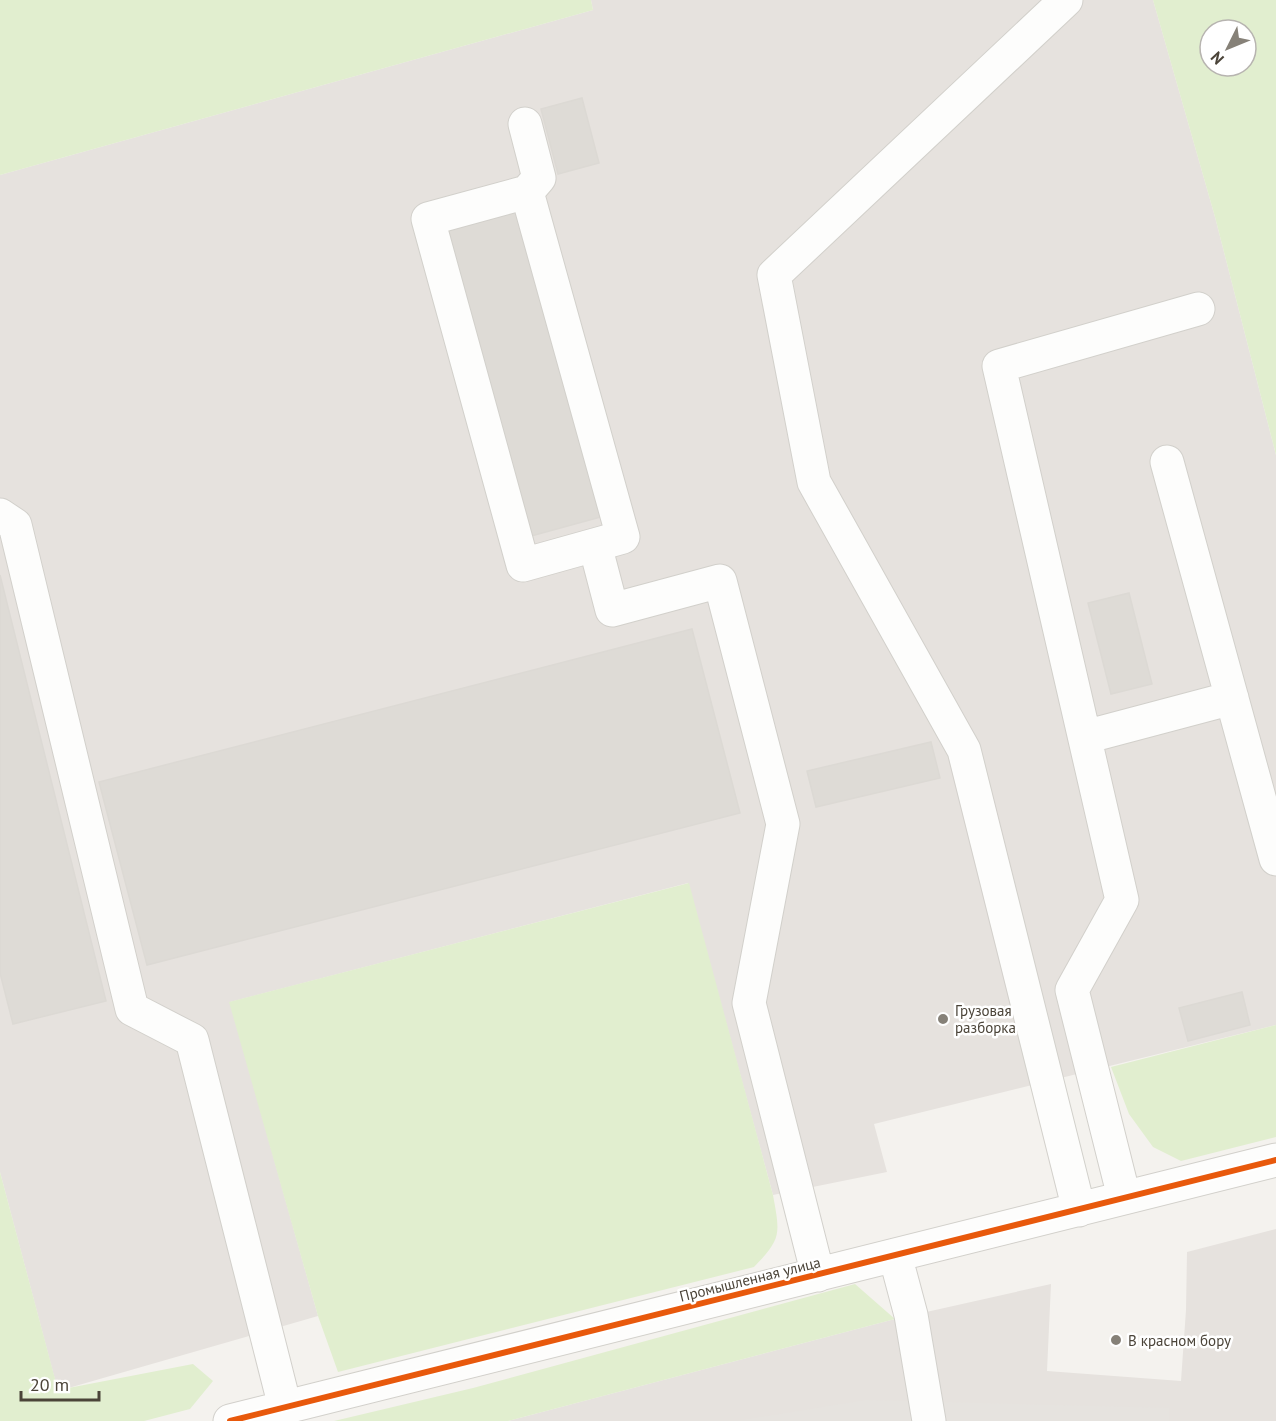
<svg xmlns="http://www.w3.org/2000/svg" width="1276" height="1421" font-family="'PT Sans',sans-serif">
<rect width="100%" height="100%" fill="#f4f2ee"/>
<path fill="#e6e2de" d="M591,0H1153L1215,217L1276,455V1025L874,1124L887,1172L773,1195L688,883L230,1002L318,1316L58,1391L0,1172V175L593,10Z
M1276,1229V1421H508L895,1319L1051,1284L1047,1371L1181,1381L1186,1310L1187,1252Z"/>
<path fill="#e1eecf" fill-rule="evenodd" d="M0,0H591L593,10L0,175Z
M1153,0H1276V455L1215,217ZM1210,30H1246V66H1210Z
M689,883L773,1195C780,1234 782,1238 754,1267L338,1372L318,1316L229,1002Z
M1276,1025V1137L1181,1161L1153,1147L1129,1114L1111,1067Z
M0,1172L58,1390L193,1364L213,1381L190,1409L144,1421H0Z
M855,1284L895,1319L508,1421H334L473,1388Z"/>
<path fill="#e6e3df" d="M866,1400L1169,1408V1421H737Z"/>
<path fill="#dedbd6" stroke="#dcd9d4" stroke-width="1.5" d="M582,98L599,163L558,174L541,109Z
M523,210L608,515L531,536L447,231Z
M0,575L106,1001L13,1024L0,973Z
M1129,593L1152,684L1111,694L1088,603Z
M692,629L740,813L147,965L99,782Z
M931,742L940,778L816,807L807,771Z
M1242,992L1250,1025L1188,1041L1179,1008Z"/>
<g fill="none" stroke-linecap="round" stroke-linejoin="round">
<defs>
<path id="minor" d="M1066,0L774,275L814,482L964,750L1079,1210
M525,124L539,178L527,192
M527,192L623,537L523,565L428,219Z
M1167,462L1276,859
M0,515L15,525L132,1009L192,1040L285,1407
M595,545L612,610L720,581L783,824L749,1003L818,1275
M1085,737L1232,698
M1124,1197L1072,990L1122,900L999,366L1198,309
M895,1255L911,1315L929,1421
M230,1421L1276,1160"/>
</defs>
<use href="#minor" stroke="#d2d0cb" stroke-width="35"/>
<use href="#minor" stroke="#fdfdfc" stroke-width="33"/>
<defs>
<path id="cycleway" d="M230,1421L1276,1160"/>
</defs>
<use href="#cycleway" stroke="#fff" stroke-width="10"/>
<use href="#cycleway" stroke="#e8590c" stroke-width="6"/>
</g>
<g fill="#868178" stroke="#fff" stroke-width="2">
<circle cx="943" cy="1019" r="6"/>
<circle cx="1116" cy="1340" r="6"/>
</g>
<g text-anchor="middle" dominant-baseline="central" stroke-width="5" stroke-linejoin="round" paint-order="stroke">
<g font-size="15" fill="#4b4439" stroke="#fff" text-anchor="start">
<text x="955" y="1010">Грузовая<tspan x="955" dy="17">разборка</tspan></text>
<text x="1128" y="1340">В красном бору</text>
</g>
<g font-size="15" fill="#4b4439" stroke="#fff">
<text transform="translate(750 1279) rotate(-14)">Промышленная улица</text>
</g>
</g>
<g transform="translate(1228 48) rotate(227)"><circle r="28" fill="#ffffff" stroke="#b7b4b0" stroke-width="1.5"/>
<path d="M0-4.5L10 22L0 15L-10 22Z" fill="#868178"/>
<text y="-9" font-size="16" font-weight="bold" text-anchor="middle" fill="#4b4439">N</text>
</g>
<path d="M21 1391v9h78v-9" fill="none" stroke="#4b4439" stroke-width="3"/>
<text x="30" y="1391" font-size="18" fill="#4b4439" stroke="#ffffff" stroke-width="4.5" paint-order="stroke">20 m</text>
</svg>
